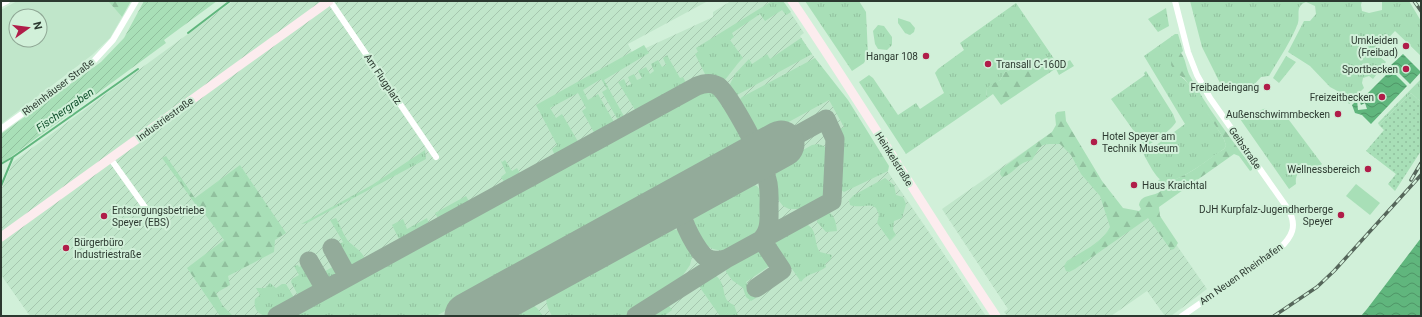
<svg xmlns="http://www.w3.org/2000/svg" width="1422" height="317" font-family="Roboto,sans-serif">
<defs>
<pattern id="industrial-furrows" width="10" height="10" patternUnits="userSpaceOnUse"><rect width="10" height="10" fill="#c0e6ca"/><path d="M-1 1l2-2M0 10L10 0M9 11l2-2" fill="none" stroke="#a5c6ae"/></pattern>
<pattern id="grass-tufts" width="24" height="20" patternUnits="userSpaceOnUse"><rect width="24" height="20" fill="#a8dfb7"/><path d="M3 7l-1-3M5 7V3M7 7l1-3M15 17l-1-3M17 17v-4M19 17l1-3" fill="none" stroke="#91c09e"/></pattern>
<pattern id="forest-firs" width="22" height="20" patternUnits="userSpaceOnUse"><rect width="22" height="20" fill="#a8dfb7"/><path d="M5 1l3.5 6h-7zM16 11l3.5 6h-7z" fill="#91c09e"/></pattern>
<pattern id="park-dots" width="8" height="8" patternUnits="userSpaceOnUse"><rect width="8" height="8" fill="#a8dfb7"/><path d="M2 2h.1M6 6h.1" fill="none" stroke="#91c09e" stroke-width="1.8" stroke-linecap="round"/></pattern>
<pattern id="garden-furrows" width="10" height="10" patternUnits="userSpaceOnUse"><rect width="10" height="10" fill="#a8dfb7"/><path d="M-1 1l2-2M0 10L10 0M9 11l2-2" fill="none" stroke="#91c09e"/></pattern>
<pattern id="water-waves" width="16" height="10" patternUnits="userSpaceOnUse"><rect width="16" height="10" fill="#60b67d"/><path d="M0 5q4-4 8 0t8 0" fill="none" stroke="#4f9567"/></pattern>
</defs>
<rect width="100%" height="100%" fill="#d1f0d9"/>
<path fill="#c0e6ca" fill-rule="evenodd" d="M17,1H108L122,17L110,38L92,55L1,124V10ZM16,16H40V40H16Z"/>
<path fill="url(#industrial-furrows)" d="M233,1H708L628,44L633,54L713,17V12L731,1H783L804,33L800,36L861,127L890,175L986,316H30L1,275V190L13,162Z
M1062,125L1128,224L1151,208L1207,289L1171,316H1165L1147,291L1111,316H1007L1004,312L1008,309L942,209Z"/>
<path fill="url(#grass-tufts)" d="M772,1H783L791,12L786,15L782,10L765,21L760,14L732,33L734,37L730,40L743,58C738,62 724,83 721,83C717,83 712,80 708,80L695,54L698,52L696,48Z
M805,1H859L866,12L868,55L864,63L852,71Z
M1190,1H1362L1361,5L1362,11L1369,13L1382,10V1H1409L1421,21V56L1395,31L1377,50L1378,55L1386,62L1373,79L1369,76L1363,78L1362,83L1364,88L1358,94L1353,95L1354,99L1349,104L1343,94L1330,87L1310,66L1288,52L1304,21H1310L1316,14L1315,6L1306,2C1295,6 1300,15 1298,23C1292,40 1278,60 1269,76L1261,77L1252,87L1243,89H1230L1221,85L1202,47Z
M1016,3L1059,66L1070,60L1074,66L1059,75L1053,63L1032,60L1005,72L1000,80L987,89L986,99L906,154L859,82L869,75L873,78L898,115L916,103L920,109L944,93L935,73L938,69L964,50L960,43Z
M1166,8L1169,26L1158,32L1148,19Z
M898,18L910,22L915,28L914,32L910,35L905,33L898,23Z
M878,25L884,26L892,37V45L887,50L878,49L875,44L873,31Z
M1175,34H1178L1183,51L1181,53H1178L1180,76C1191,82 1215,125 1224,139L1226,146L1224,149C1211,157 1176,187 1161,180C1155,176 1149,164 1145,157L1144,154L1185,124L1144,56Z
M801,38L812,54L737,95L730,93L728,88L735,74L749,59L752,64L767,54L770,59Z
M644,45L649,53L604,80L626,120L619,122L602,92L607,89L601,79L583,90L588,100L598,94L614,122V126L596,136L582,111L586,108L578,93L550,108L556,118L562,114L580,145L556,158L552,149L557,145L536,105Z
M667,55L680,78L683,77L687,85L637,113L618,82L624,79L627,86L631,84L628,77L634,74L637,80L642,78L638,71L646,67L650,74L654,71L651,64L658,60L662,67L666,65L663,58Z
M1286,56L1296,62L1279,83L1273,78Z
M815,58L848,100L889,166L888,171L844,192L841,190L838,182V130L844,127L829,100L761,137C750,135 738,113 737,102L742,97Z
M1146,71L1173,114L1176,122C1172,130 1148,147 1140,148L1138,147L1143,144L1111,99L1145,75L1144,73Z
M1421,79V102L1411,93L1379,125L1378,123Z
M708,88C721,89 749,136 744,146L436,316H286L688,94L696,90Z
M1266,108L1273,118L1283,112L1322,164L1312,171L1307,169C1298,170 1295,176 1296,184L1289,189L1238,116L1249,115Z
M818,144L824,146L829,152L830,158L829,184L825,195L818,202L803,209H789L783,206L776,197V173L785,160L812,145Z
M425,150L426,159L307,223L301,224L372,185Z
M500,159L502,162L505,160L512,171L517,168L522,177L506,185L501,177L506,173Z
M885,178L894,185L896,195L903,197L906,204L902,218L894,221L893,230L896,235L890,241L877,223L879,215L876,208C869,202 861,209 850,205L849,200L854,195Z
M746,182L757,186C765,195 763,207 762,218C760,229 753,237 744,242C737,247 727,252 718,250C699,247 687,226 698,208C701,204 739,184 746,182Z
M466,196L471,205L443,220H439L435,213Z
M825,211C835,213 836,223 837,231L826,232L817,222L818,215Z
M336,218C340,225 343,234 348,241C354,247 366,253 365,263L352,270L347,269L335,246L343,242L330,220Z
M427,218L429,224L426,229L403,242L400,241L392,225L403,219L407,229Z
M803,223C819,227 813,243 820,252L832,255L831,259L825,264L826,267C817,274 808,272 801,282L788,263L778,255L774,247L778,237Z
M661,228L678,230L685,237L691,248L692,257L690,265L681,278L625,316H552C547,307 543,299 550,289Z
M753,251C763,250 768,258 768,267L746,282L756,298L751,301L746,297L743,288L732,280L726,272L727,265Z
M306,263L318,288L300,299L291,282L292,279L299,275L294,266L298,265L299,267Z
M336,265L340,271V277L327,282L322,273Z
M712,273C730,283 718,299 734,305L738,316H720L696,282Z
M270,283L276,288L282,284H286L296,301L269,316C259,316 253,310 255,299L260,295L256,288H265Z
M528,302L537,308L543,316H501Z
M667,303L672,310L664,316H646Z"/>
<path fill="url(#forest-firs)" d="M108,1H131L122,17Z
M1178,53H1181C1186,59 1186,69 1190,76C1207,108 1230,137 1252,167V170L1250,171L1239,156L1234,154L1159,207L1160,216L1178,243L1174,249L1171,250L1148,218L1075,269L1069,272L1066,271L1064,266L1067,261C1081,252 1102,243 1110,227L1100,196L1081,174L1071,155L1060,144C1039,144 1043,143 1032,160C1016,163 1014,174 1002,177L1000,174L1001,169L1052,132L1056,125L1055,115L1057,112L1065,111L1066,121L1102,181L1123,208L1139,211L1141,209L1139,205C1141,193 1154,198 1162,190L1161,187L1156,183L1160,179C1178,187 1208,158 1224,149L1226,146L1224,139L1192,89L1184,78L1176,73L1171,65L1172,55Z
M1045,55L1049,57L1055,69L1001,105L993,94L986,99L987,89L990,85L1000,80L1005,72Z
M166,156L195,198L240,165L286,233L275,240L274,252L228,276L230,285L216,293L223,306L233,316H220L187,268L224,240L204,213L199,216L193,207L196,205L162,158Z"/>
<path fill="url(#park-dots)" d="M1411,93L1421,102V151L1395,191L1388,184L1396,174L1366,151L1384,130L1379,125Z"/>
<path fill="url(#garden-furrows)" d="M144,1H217L164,40L166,43L1,164V134L101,62L124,38Z"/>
<path fill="#a8dfb7" d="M1356,184L1380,203L1370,215L1346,196Z"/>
<path fill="url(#water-waves)" d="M1403,54L1421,72L1410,84L1391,65Z
M1391,70L1407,86L1371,124L1362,115L1355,113L1352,105L1357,100L1358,110L1367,109L1365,103L1361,105L1359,100L1368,96L1367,94Z
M1421,238V316H1361L1367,309Z"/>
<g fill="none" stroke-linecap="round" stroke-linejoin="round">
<path stroke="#60b67d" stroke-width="2" d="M188,33L230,1
M1,164L13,157L138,69
M1,186L13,157"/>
<path stroke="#93ab9a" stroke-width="19" d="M738,167C768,160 770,181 769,205C769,220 771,231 759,242
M694,192C688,197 682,202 682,209C680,220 698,253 707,258C713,262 719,260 726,259
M657,212H671L683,220
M332,248L348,277
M309,261L325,289
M756,288L782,270L762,240
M277,316L697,86C704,83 711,82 718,86C727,92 751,136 755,147L752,158L746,163
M636,316L726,259L832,201L835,139L826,119L781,144"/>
<path stroke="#93ab9a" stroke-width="47" d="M468,316L781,144"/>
<path stroke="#fff" stroke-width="6" d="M330,1L436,157
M1175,1L1188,52L1197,75L1210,98L1288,209C1298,226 1292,237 1279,249L1182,316
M1,4L7,1
M1,129L91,64L113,40L136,1
M110,158L157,224"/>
<path stroke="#fcecee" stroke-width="9" d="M792,1C862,104 926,212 996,316
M1,237L329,1"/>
<defs>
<path id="rail" d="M1414,1L1421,11
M1411,180L1421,163
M1274,316L1317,287L1334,271L1421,175"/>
</defs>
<use href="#rail" stroke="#55665a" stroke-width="3.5"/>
<use href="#rail" stroke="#d1f0d9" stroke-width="2" stroke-dasharray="6" stroke-linecap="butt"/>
</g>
<g fill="#b01d49" stroke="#d1f0d9" stroke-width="1.5">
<circle cx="1406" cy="46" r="4"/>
<circle cx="926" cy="56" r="4"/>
<circle cx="988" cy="64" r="4"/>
<circle cx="1406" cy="69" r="4"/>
<circle cx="1267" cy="87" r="4"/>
<circle cx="1382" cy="97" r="4"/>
<circle cx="1338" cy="114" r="4"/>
<circle cx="1094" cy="142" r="4"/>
<circle cx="1368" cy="169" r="4"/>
<circle cx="1134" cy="185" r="4"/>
<circle cx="1341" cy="215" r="4"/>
<circle cx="104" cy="216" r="4"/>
<circle cx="66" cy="248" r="4"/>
</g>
<g text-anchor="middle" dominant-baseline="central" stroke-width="4" stroke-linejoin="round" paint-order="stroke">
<g font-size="10" fill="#2c3930" stroke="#d1f0d9" text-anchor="end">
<text x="1398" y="40">Umkleiden<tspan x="1398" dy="12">(Freibad)</tspan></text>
<text x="918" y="56">Hangar 108</text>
<text x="996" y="64" text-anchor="start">Transall C-160D</text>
<text x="1398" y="69">Sportbecken</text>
<text x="1259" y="87">Freibadeingang</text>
<text x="1374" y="97">Freizeitbecken</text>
<text x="1330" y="114">Außenschwimmbecken</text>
<text x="1102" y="136" text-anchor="start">Hotel Speyer am<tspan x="1102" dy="12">Technik Museum</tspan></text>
<text x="1360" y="169">Wellnessbereich</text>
<text x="1142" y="185" text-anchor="start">Haus Kraichtal</text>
<text x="1333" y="209">DJH Kurpfalz-Jugendherberge<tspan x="1333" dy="12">Speyer</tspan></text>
<text x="112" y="210" text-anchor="start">Entsorgungsbetriebe<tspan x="112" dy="12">Speyer (EBS)</tspan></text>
<text x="74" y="242" text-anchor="start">Bürgerbüro<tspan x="74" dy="12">Industriestraße</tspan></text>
</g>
<g font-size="10" fill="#2c3930" stroke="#d1f0d9">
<text transform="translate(383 79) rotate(56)">Am Flugplatz</text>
<text transform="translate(58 87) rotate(-37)">Rheinhäuser Straße</text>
<text transform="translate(165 119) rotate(-36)">Industriestraße</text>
<text transform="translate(1245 148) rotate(55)">Geibstraße</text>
<text transform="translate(894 159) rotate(58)">Heinkelstraße</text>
<text transform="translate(1241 274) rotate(-35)">Am Neuen Rheinhafen</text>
</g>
<g font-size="11" font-style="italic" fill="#0f512b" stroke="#d1f0d9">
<text transform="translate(65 110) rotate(-35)">Fischergraben</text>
</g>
</g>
<rect width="1422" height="317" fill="none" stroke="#2c3930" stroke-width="4"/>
<g transform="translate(28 28) rotate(76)"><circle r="19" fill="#d1f0d9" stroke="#8fa795"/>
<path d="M0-3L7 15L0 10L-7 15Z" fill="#b01d49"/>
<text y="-6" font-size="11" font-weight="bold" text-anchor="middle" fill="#2c3930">N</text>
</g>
</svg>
